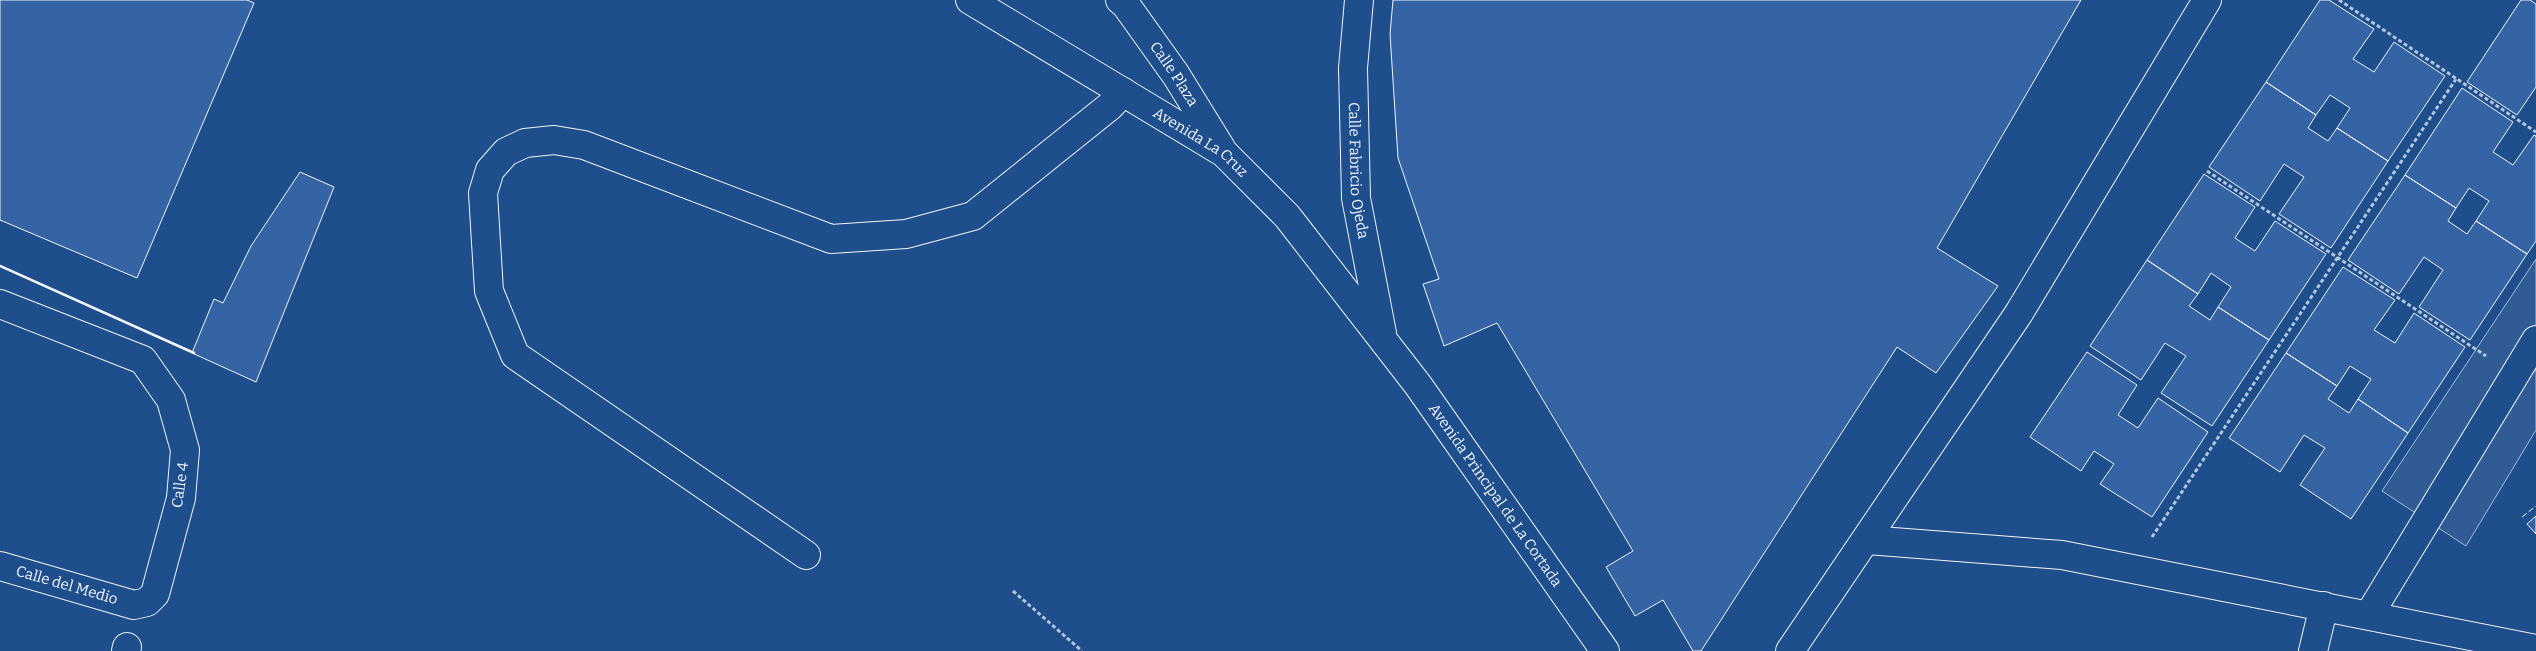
<svg xmlns="http://www.w3.org/2000/svg" width="2536" height="651" font-family="Bitter,serif">
<rect width="100%" height="100%" fill="#1f4e8c"/>
<path fill="#305b95" stroke="#a8bbd7" d="M2536,259V430L2466,546L2382,491Z"/>
<path fill="#3563a3" stroke="#f2f6ff" d="M0,0H247L254,3L137,278L0,220Z
M1393,0H2081L1937,248L1998,286L1936,373L1897,347L1701,651H1693L1663,600L1635,616L1606,567L1633,551L1497,323L1444,346L1423,284L1439,279L1398,158L1390,34Z
M2320,0H2329L2374,29L2353,59L2374,72L2394,42L2445,76L2388,161L2337,128L2350,108L2330,95L2316,115L2266,82Z
M2521,0H2530L2536,4V87L2517,115L2467,82Z
M2266,82L2316,115L2308,128L2328,141L2337,128L2388,161L2331,248L2279,214L2304,177L2284,164L2260,201L2209,167Z
M2462,88L2513,122L2493,152L2513,165L2534,135L2536,136V241L2527,254L2476,221L2489,201L2469,188L2456,208L2405,175Z
M300,172L334,187L256,382L192,353L214,299L223,303L251,246Z
M2204,174L2255,207L2235,238L2244,244L2255,251L2275,221L2326,254L2269,340L2218,307L2231,287L2211,273L2198,294L2147,260Z
M2405,175L2456,208L2448,221L2467,234L2476,221L2527,254L2470,340L2419,307L2443,270L2424,257L2399,294L2348,260Z
M2147,260L2198,294L2189,306L2210,320L2218,307L2269,340L2212,426L2161,393L2186,356L2165,343L2141,380L2090,346Z
M2343,267L2395,300L2374,330L2395,343L2414,313L2465,347L2408,433L2358,399L2371,379L2361,373L2350,366L2337,386L2286,353Z
M2087,352L2137,385L2118,415L2138,428L2158,398L2208,432L2152,517L2100,484L2114,464L2094,451L2081,471L2030,437Z
M2286,353L2337,386L2328,399L2349,413L2358,399L2408,433L2351,519L2300,485L2325,448L2304,435L2280,472L2229,438Z
M2536,516V534L2527,524Z"/>
<g fill="none" stroke-linecap="round" stroke-linejoin="round">
<defs>
<g id="minor">
<path id="s1" d="M970,0L1224,153L1287,216L1418,385L1605,651"/>
<path id="s2" d="M1120,0L1126,5L1176,75L1221,148"/>
<path id="s3" d="M1359,0L1353,68L1356,198L1382,333"/>
<path d="M0,304L143,360L171,400L185,450L181,498L155,594L147,602L134,605L0,566"/>
<path d="M1867,540L2062,555L2536,649"/>
<path d="M806,555L515,355L489,291L483,193L490,170L506,152L525,143L554,140L584,145L831,239L906,234L973,216L1110,106L1123,92"/>
<path d="M2369,615L2536,340"/>
<path d="M126,651L127,647"/>
<path d="M1790,651L2019,313L2207,0"/>
<path d="M2313,651L2324,606"/>
</g>
</defs>
<use href="#minor" stroke="#f2f6ff" stroke-width="30"/>
<path stroke="#b3c4dc" stroke-width="3" stroke-dasharray="4 2.5" stroke-linecap="butt" d="M2339,0L2536,132
M2207,171L2486,356
M2152,537L2456,79
M1013,591L1082,651"/>
<use href="#minor" stroke="#1f4e8c" stroke-width="28"/>
<path stroke="#f2f6ff" stroke-width="1" stroke-dasharray="6 2.5" stroke-linecap="butt" d="M2522,517L2536,506"/>
<path stroke="#f2f6ff" stroke-width="2.5" d="M0,266L194,353"/>
</g>
<g text-anchor="middle" dominant-baseline="central" stroke-width="4" stroke-linejoin="round" paint-order="stroke">
<g font-size="15" fill="#f2f6ff" stroke="#1f4e8c">
<text stroke="none"><textPath href="#s2" startOffset="92">Calle Plaza</textPath></text>
<text stroke="none"><textPath href="#s1" startOffset="271">Avenida La Cruz</textPath></text>
<text stroke="none"><textPath href="#s3" startOffset="171">Calle Fabricio Ojeda</textPath></text>
<text transform="translate(180 485) rotate(-82)">Calle 4</text>
<text stroke="none"><textPath href="#s1" startOffset="734">Avenida Principal de La Cortada</textPath></text>
<text transform="translate(67 585) rotate(16)">Calle del Medio</text>
</g>
</g>
</svg>
